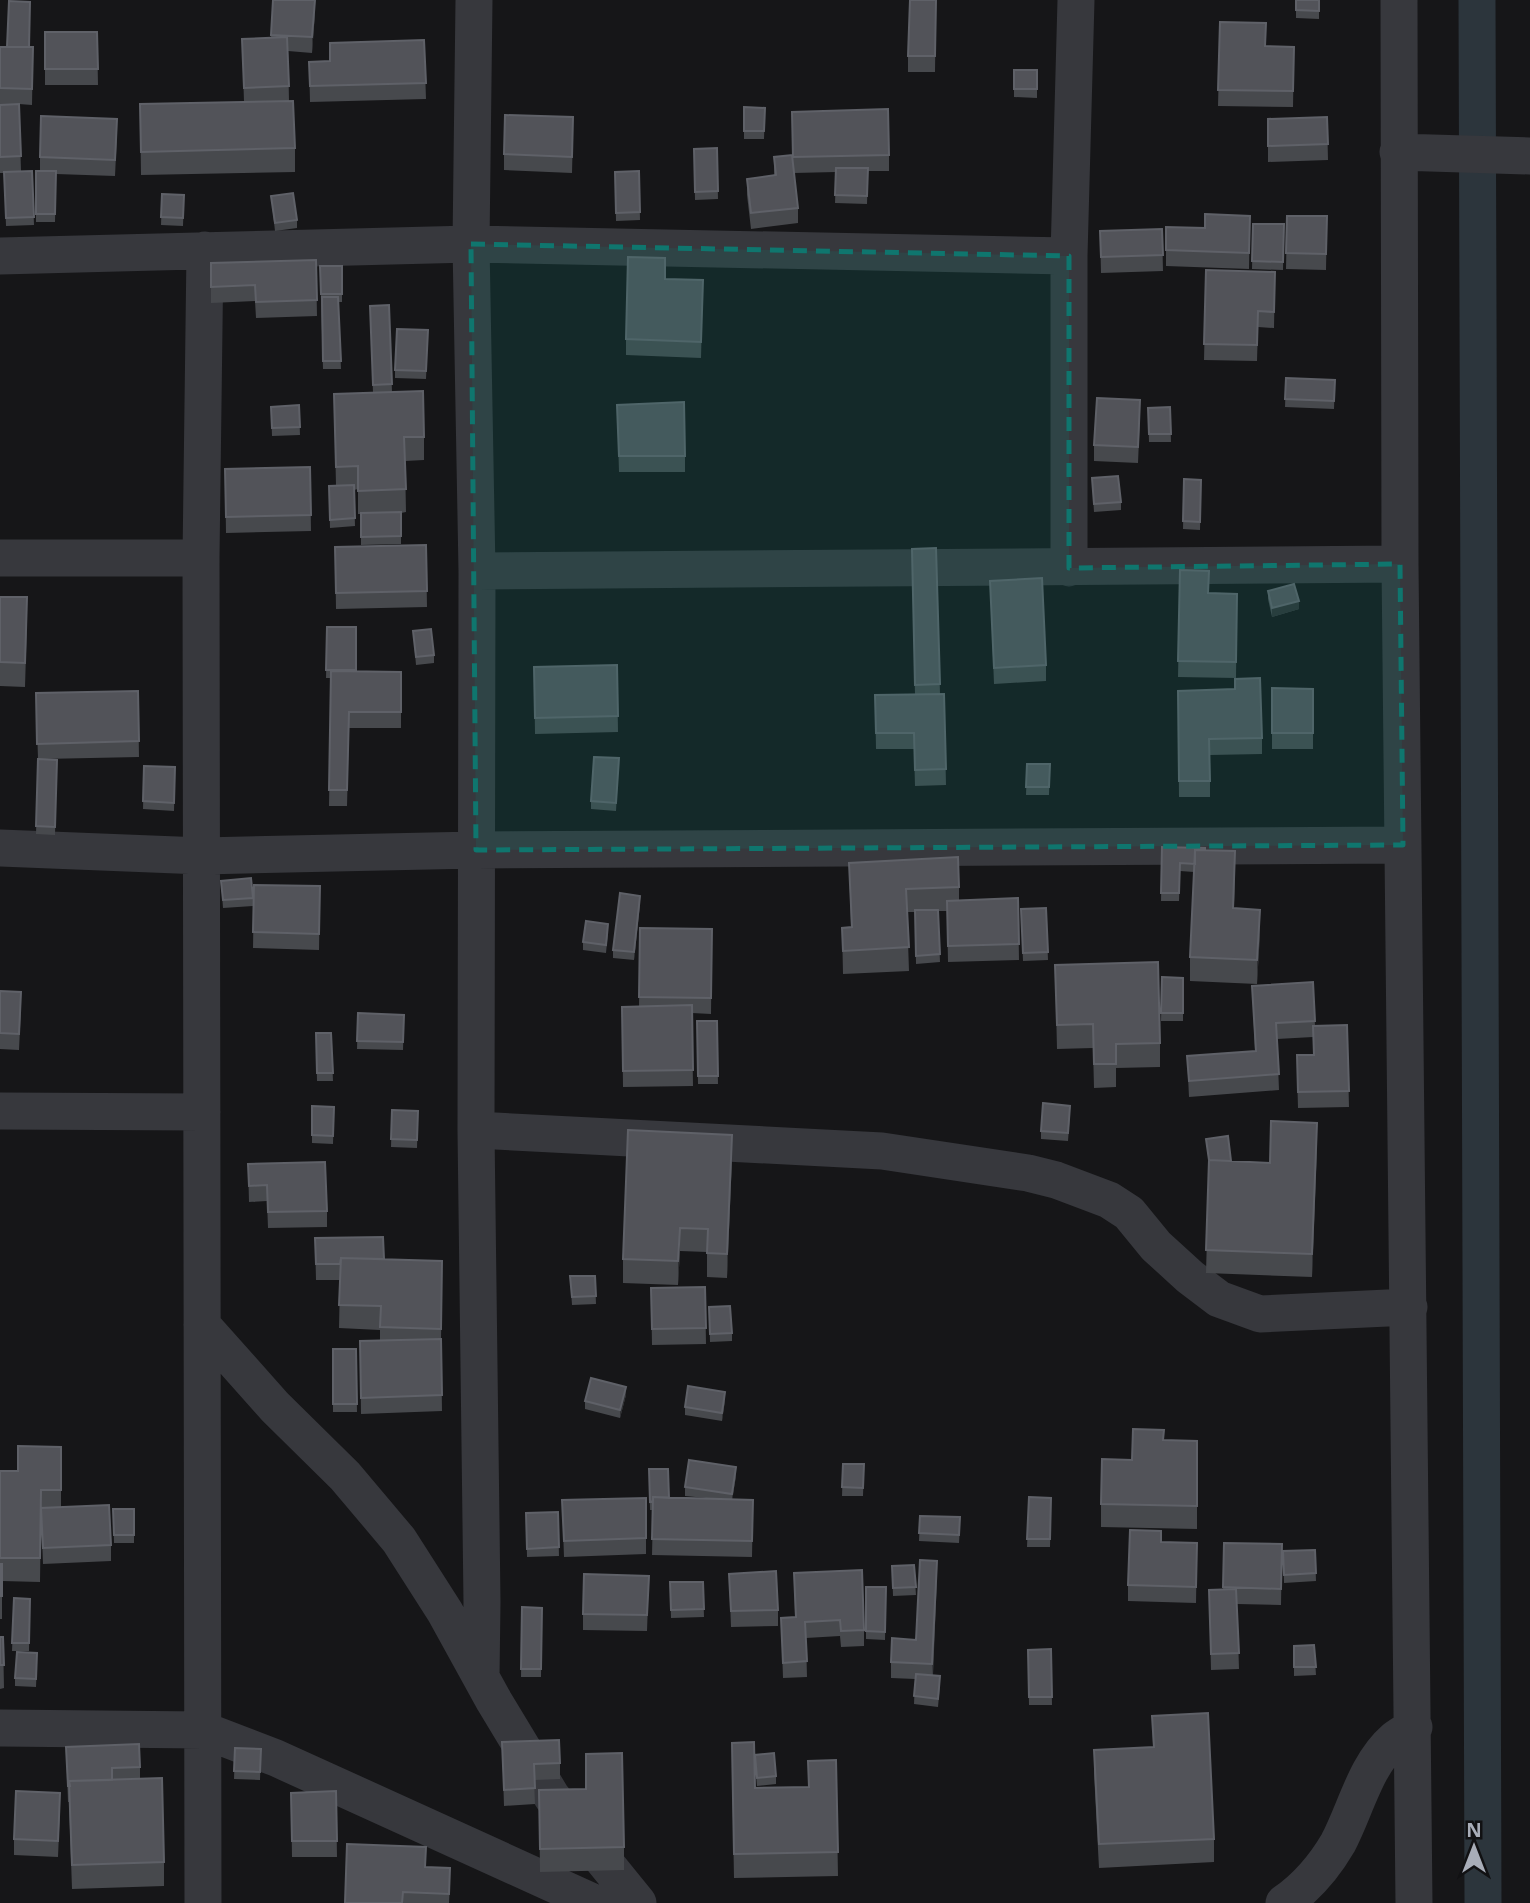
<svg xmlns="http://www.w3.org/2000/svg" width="1530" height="1903" font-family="'Open Sans',sans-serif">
<rect width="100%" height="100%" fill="#161618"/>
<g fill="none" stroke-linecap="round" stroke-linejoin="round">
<path stroke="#2c353c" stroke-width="37" d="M1477,0L1483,1903"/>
<path stroke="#37383d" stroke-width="37" d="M474,0L471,244L477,571L476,1130L482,1602L481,1677
M1399,0L1400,564L1414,1903
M1398,152L1530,156
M0,256L471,244L1069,256
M0,558H201
M1069,568V256L1076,0
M477,571L1400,564
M0,848L202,856L476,850L1403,845
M0,1111L202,1112
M476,1130L882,1151L1028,1173L1056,1180L1109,1200L1129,1213L1156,1246L1190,1277L1219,1299L1260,1314L1409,1307
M202,1325L275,1407L345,1476L399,1540L445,1612L494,1701L552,1797L638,1903
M0,1728L203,1730L276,1758L595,1903
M203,1903L201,558L205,250
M1284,1903C1307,1887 1324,1867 1338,1843C1356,1809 1365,1765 1395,1739C1401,1734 1408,1731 1414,1727"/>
</g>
<path fill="#47494d" d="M273,0L315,13L312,53L288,51L289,101L295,148V172L141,175L140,104L244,102L242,39L271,38Z
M936,0L935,72H908V56Z
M1296,0H1319V19L1296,18Z
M1220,22L1265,46L1294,47L1293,107L1218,106Z
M45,32H97L98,85H45Z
M424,40L426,99L310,102L309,62L330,61Z
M0,47H33L32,105L19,104L21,171H32L34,225L6,226L4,173H0Z
M1014,70H1037V98L1014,97Z
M744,107L765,108L764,139H744Z
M1327,117L1328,160L1268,162V119Z
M573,133L572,173L504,170V154Z
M117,135L115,176L56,174L55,222H36V171H40V157Z
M717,148L718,199L695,200L694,149Z
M889,155V171H868L867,204L835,203L836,172L794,173L798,208V223L751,229L747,195V179L774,175V157Z
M639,171L640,220L616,221L615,172Z
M162,194L184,195L183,226L161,225Z
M271,196L297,220V228L275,231Z
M1250,216L1249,269L1166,266V227L1205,228Z
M1287,216H1327L1326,270L1286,269Z
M1253,224H1284L1283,270L1252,269Z
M1162,229L1163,271L1101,273L1100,231Z
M316,260L317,316L256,318L255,301L211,303V263Z
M320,266H342V302H338L341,369H323Z
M1206,270L1275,272L1274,328L1258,327L1257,361L1204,360Z
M665,279L703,280L701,358L626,355V339Z
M389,305L392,392L424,437V460L405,461L406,512L401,513V544L361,545V514H358V489L354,490L355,526L330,528L329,486H336L334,394L373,393L370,306Z
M428,330L426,379L395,378V370Z
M1286,378L1335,380L1334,409L1285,407Z
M299,405L300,435L272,436L271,407Z
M617,405L685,456V472H619Z
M1170,407L1171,442H1149L1148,408Z
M1140,416L1138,463L1094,461V445Z
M310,467L311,531L226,533L225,469Z
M1092,478L1121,502V510L1094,512Z
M1184,479L1201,480L1200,530L1183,529Z
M426,545L427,607L336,609L335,547Z
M936,548L940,694H944L946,785L915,786L914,749H876L875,695H915L912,565Z
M1180,570L1208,593L1237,594L1236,678L1178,677Z
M990,581L1046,665V681L994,684Z
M1268,591L1299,609L1272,617L1268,599Z
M0,597L27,621L25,687L0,686Z
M327,627H356V671L401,672V728H349L347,806H329L331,678H326Z
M413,631L434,655V663L416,665Z
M617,665L618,732L535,734L534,667Z
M1272,688L1313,689V749H1272Z
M138,691L139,757L43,759L57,760L55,835L36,834L38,759L36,693Z
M1178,691L1262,738V754L1210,755V797H1179Z
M619,758L616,811L591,809V801Z
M1027,764H1050L1049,795H1026Z
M144,766L175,767L174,811L143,809Z
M1162,847L1205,850L1235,875L1234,908L1260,933L1257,984L1190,981V957L1194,872L1180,871L1179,901H1161Z
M849,863L959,887V900L1018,898L1019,960L948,962L947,911H938L940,962L916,964L915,912H907L909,971L843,974L842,928L851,927Z
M221,881L253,898V906L223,908Z
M254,885L320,886L319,950L253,948Z
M640,904L634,960L613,958V950Z
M1046,908L1048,960L1023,961L1021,909Z
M640,928L712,929L711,1014L692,1013L693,1086L623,1087L622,1007H639Z
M608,932L606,953L583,950V942Z
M1055,965L1160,1043V1067L1116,1068V1087L1094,1088L1093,1048L1057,1049Z
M1162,977L1183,978V1021H1161Z
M1313,982L1315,1026L1347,1025L1349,1107L1298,1108L1297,1071L1313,1055V1037L1277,1039L1279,1090L1189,1097L1187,1056L1255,1051L1252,986Z
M0,991L21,1008L19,1050L0,1049Z
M358,1013L404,1015L403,1050L357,1049Z
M697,1021H717L718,1084H698Z
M316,1033H331L333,1081H317Z
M312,1106L334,1107L333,1144L312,1143Z
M392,1110L418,1111L417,1148L391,1147Z
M1070,1114L1068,1141L1041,1139V1131Z
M1206,1139L1231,1161L1270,1163L1317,1146L1312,1277L1206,1273L1209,1165Z
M732,1158L727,1278L707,1277V1252L680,1251L678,1285L623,1283V1259Z
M248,1164L327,1211V1227L268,1228L267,1201L249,1202Z
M315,1238L384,1259L442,1284L441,1339L442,1411L361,1414L360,1341H380V1330L339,1328L340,1280H316Z
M570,1276H595L596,1304L572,1305Z
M705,1287L706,1344L652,1345L651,1288Z
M709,1307L732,1333V1341L710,1342Z
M333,1349H356L357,1412H333Z
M626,1395L620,1418L585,1409V1401Z
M725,1400L722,1421L685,1415V1407Z
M1164,1440L1197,1441V1529L1101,1527V1504L1132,1460Z
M61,1447V1507L111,1545V1561L43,1564L41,1513L40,1582L2,1581V1619H0V1471H18Z
M843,1464H864L863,1496H842Z
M649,1469L669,1498H706L685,1496V1487L736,1476L732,1499L753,1500L752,1557L652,1555L653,1510H650Z
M1029,1497L1051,1498L1050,1547H1027Z
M646,1498V1554L564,1557L562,1500Z
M113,1509H134V1543H114Z
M558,1512L559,1556L527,1557L526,1513Z
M920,1516L960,1526L959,1543L919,1541Z
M1161,1542L1197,1543L1196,1603L1128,1601V1585Z
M1224,1543L1282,1544L1281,1605L1237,1604L1239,1669L1211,1670L1209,1590H1223Z
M1315,1550L1316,1581L1284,1583L1283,1551Z
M914,1565L916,1595L893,1596L892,1566Z
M794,1573L864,1630V1646L841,1647L840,1636L806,1638L807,1677L783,1678L781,1618L795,1617Z
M729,1574L778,1610V1626L731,1627Z
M649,1576L647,1631L583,1630V1614Z
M937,1577L933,1675L940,1684L938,1707L914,1704L915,1679L891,1678V1662L916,1640Z
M670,1582H703L704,1617L671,1618Z
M866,1587H886L885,1640L866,1639Z
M14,1598L30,1599L29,1651H12Z
M522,1607L542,1608L541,1677H521Z
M0,1637H3L4,1688L0,1689Z
M1314,1645L1316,1675L1294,1676V1646Z
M1051,1649L1052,1705H1029L1028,1650Z
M37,1661L36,1687L15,1686V1678Z
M1152,1716L1214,1839V1862L1099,1868L1094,1773V1750L1153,1747Z
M502,1742L560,1763V1779L534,1780L535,1804L504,1806Z
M66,1747L140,1767V1779L164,1862V1886L72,1889L69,1802H68Z
M235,1748L261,1749L260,1780L234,1779Z
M836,1760L838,1876L734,1878L732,1766L755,1788L808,1787Z
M755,1763L776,1776V1784L757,1786Z
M586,1789L624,1847V1870L540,1872L539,1790Z
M336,1791L337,1857H292L291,1793Z
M60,1809L58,1857L14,1855V1839Z
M425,1867L450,1884L449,1903H345Z"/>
<path fill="#2f3033" d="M315,0V13L312,53V37Z
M1299,601V609L1272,617V608Z
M1235,851V875L1233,932V908Z
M640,896V904L634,960V952Z
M1260,910V933L1257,984V960Z
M1317,1123V1146L1312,1277V1254Z
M732,1135V1158L727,1278V1254Z
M680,1228V1251L678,1285V1261Z
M626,1387V1395L620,1418V1410Z
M725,1392V1400L722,1421V1413Z
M736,1467V1476L732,1502V1494Z
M937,1561V1577L932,1680V1664Z"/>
<path fill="#525359" stroke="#5f6168" stroke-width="2" d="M273,0H315L312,37L271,35Z
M910,0H936L935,56H908Z
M1296,0H1319V11L1296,10Z
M9,1L30,2L29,47H7Z
M1220,22L1266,23L1265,46L1294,47L1293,91L1218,90Z
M45,32H97L98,69H45Z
M287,37L289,86L244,88L242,39Z
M424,40L426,83L310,86L309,62L330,61V43Z
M0,47H33L32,89L0,88Z
M1014,70H1037V89H1014Z
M293,101L295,148L141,152L140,104Z
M19,104L21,156L0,157V105Z
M744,107L765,108L764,131H744Z
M888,109L889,155L793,157L792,112Z
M505,115L573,117L572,157L504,154Z
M41,116L117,119L115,160L40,157Z
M1327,117L1328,144L1268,146V119Z
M717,148L718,191L695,192L694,149Z
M792,155L798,208L751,213L747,179L776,175L774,157Z
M836,168H868L867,196L835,195Z
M32,171L34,217L6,218L4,172Z
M36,171H56L55,214H36Z
M639,171L640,212L616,213L615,172Z
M293,193L297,220L275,223L271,196Z
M162,194L184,195L183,218L161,217Z
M1205,214L1250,216L1249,253L1166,250V227L1205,228Z
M1287,216H1327L1326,254L1286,253Z
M1253,224H1284L1283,262L1252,261Z
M1162,229L1163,255L1101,257L1100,231Z
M628,257L665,258V279L703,280L701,342L626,339Z
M316,260L317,300L256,302L255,285L211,287V263Z
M320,266H342V294H321Z
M1206,270L1275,272L1274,312L1258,311L1257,345L1204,344Z
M322,297H338L341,361H323Z
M389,305L392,384L373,385L370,306Z
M397,329L428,330L426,371L395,370Z
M1286,378L1335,380L1334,401L1285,399Z
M423,391L424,437H404L406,489L358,491V466L336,467L334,394Z
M1097,398L1140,400L1138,447L1094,445Z
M684,402L685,456H619L617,405Z
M299,405L300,427L272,428L271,407Z
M1170,407L1171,434H1149L1148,408Z
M310,467L311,515L226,517L225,469Z
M1118,476L1121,502L1094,504L1092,478Z
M1184,479L1201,480L1200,522L1183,521Z
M354,485L355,518L330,520L329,486Z
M401,512V536L361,537V513Z
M426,545L427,591L336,593L335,547Z
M936,548L940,684L915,685L912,549Z
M1180,570L1209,571L1208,593L1237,594L1236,662L1178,661Z
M1042,578L1046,665L994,668L990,581Z
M1294,584L1299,601L1272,608L1268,591Z
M0,597H27L25,663L0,662Z
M327,627H356V670H326Z
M431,629L434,655L416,657L413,631Z
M617,665L618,716L535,718L534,667Z
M331,671L401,672V712H349L347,790H329Z
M1260,678L1262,738L1209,739L1210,781H1179L1178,691L1235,689V679Z
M1272,688L1313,689V733H1272Z
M138,691L139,741L37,744L36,693Z
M944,694L946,769L915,770L914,733H876L875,695Z
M594,757L619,758L616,803L591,801Z
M38,759L57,760L55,827L36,826Z
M1027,764H1050L1049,787H1026Z
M144,766L175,767L174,803L143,801Z
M1162,847L1205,848V850H1195V864L1180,863L1179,893H1161Z
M1195,850L1235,851L1233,908L1260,910L1257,960L1190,957Z
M958,857L959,887L906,889L909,947L843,951L842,928L852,927L849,863Z
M251,878L253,898L223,900L221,881Z
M254,885L320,886L319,934L253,932Z
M620,893L640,896L634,952L613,950Z
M1018,898L1019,944L948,946L947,901Z
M1046,908L1048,952L1023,953L1021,909Z
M915,910H938L940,954L916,956Z
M586,921L608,924L606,945L583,942Z
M640,928L712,929L711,998L639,997Z
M1158,962L1160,1043L1116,1044V1064H1094L1093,1024L1057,1025L1055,965Z
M1162,977L1183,978V1013H1161Z
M1313,982L1315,1021L1276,1023L1279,1074L1189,1081L1187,1056L1256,1051L1252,986Z
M0,991L21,992L19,1034L0,1033Z
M692,1005L693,1070L623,1071L622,1007Z
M358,1013L404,1015L403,1042L357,1041Z
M697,1021H717L718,1076H698Z
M1347,1025L1349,1091L1298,1092L1297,1055H1314L1313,1026Z
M316,1033H331L333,1073H317Z
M1043,1103L1070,1106L1068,1133L1041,1131Z
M312,1106L334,1107L333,1136L312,1135Z
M392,1110L418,1111L417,1140L391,1139Z
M1271,1121L1317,1123L1312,1254L1206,1250L1209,1160L1270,1163Z
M628,1130L732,1135L727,1254L707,1253L708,1229L680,1228L678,1261L623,1259Z
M1228,1136L1231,1161L1209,1160L1206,1139Z
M325,1162L327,1211L268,1212L267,1185L249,1186L248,1164Z
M383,1237L384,1259L341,1258L340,1264H316L315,1238Z
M341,1258L442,1261L441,1329L380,1327L381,1306L339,1305Z
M570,1276H595L596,1296L572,1297Z
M705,1287L706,1328L652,1329L651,1288Z
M730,1306L732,1333L710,1334L709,1307Z
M441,1339L442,1395L361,1398L360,1341Z
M333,1349H356L357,1404H333Z
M591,1378L626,1387L620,1410L585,1401Z
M688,1386L725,1392L722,1413L685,1407Z
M1133,1429L1164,1430L1163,1440L1197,1441V1506L1101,1504L1102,1459L1132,1460Z
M18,1446L61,1447V1490H41L40,1558H0V1471H18Z
M689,1460L736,1467L732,1494L685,1487Z
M843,1464H864L863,1488L842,1487Z
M649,1469H668L669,1498L653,1497V1501L650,1502Z
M653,1497L753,1500L752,1541L652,1539Z
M1029,1497L1051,1498L1050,1539H1027Z
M646,1498V1538L564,1541L562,1500Z
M109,1505L111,1545L43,1548L41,1508Z
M113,1509H134V1535H114Z
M558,1512L559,1547L527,1549L526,1513Z
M920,1516L960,1517L959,1535L919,1533Z
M1130,1530L1161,1531V1542L1197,1543L1196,1587L1128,1585Z
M1224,1543L1282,1544L1281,1589L1223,1587Z
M1315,1550L1316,1573L1284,1575L1283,1551Z
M920,1560L937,1561L932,1664L891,1662L892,1638L916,1640Z
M0,1564H2V1596H0Z
M914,1565L916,1587L893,1588L892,1566Z
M862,1570L864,1630L841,1631L840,1620L805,1622L807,1661L783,1663L781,1618L796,1617L794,1573Z
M776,1571L778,1610L731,1611L729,1574Z
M584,1574L649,1576L647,1615L583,1614Z
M670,1582H703L704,1609L671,1610Z
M866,1587H886L885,1632L866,1631Z
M1236,1589L1239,1653L1211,1654L1209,1590Z
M14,1598L30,1599L29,1643H12Z
M522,1607L542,1608L541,1669H521Z
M0,1637H3L4,1665H0Z
M1314,1645L1316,1667H1294V1646Z
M1051,1649L1052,1697H1029L1028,1650Z
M17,1652L37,1653L36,1679L15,1678Z
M916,1674L940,1676L938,1699L914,1696Z
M1208,1713L1214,1839L1099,1844L1094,1750L1154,1747L1152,1716Z
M559,1740L560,1763L534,1764L535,1788L504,1790L502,1742Z
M754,1742L755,1788L809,1787L808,1761L836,1760L838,1852L734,1854L732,1743Z
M139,1744L140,1767L112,1768V1780L69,1781L70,1786H68L66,1747Z
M235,1748L261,1749L260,1772L234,1771Z
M622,1753L624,1847L540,1849L539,1790L586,1789V1754Z
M774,1753L776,1776L757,1778L755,1755Z
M162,1778L164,1862L72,1865L69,1781Z
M16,1791L60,1793L58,1841L14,1839Z
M336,1791L337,1841H292L291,1793Z
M347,1844L426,1847L425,1867L450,1868L449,1894L403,1892L402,1903H345Z"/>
<path fill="#0f766e" fill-opacity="0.2" stroke="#0f766e" stroke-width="5" stroke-dasharray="14 9" stroke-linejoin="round" d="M471,244L1069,256V568L1400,564L1403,845L476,850Z"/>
<g transform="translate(1474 1847)" stroke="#111113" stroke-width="5" paint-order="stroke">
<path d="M0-5L12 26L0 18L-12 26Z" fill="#a8adb8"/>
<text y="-10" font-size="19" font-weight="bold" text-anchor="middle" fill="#a8adb8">N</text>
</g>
</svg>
